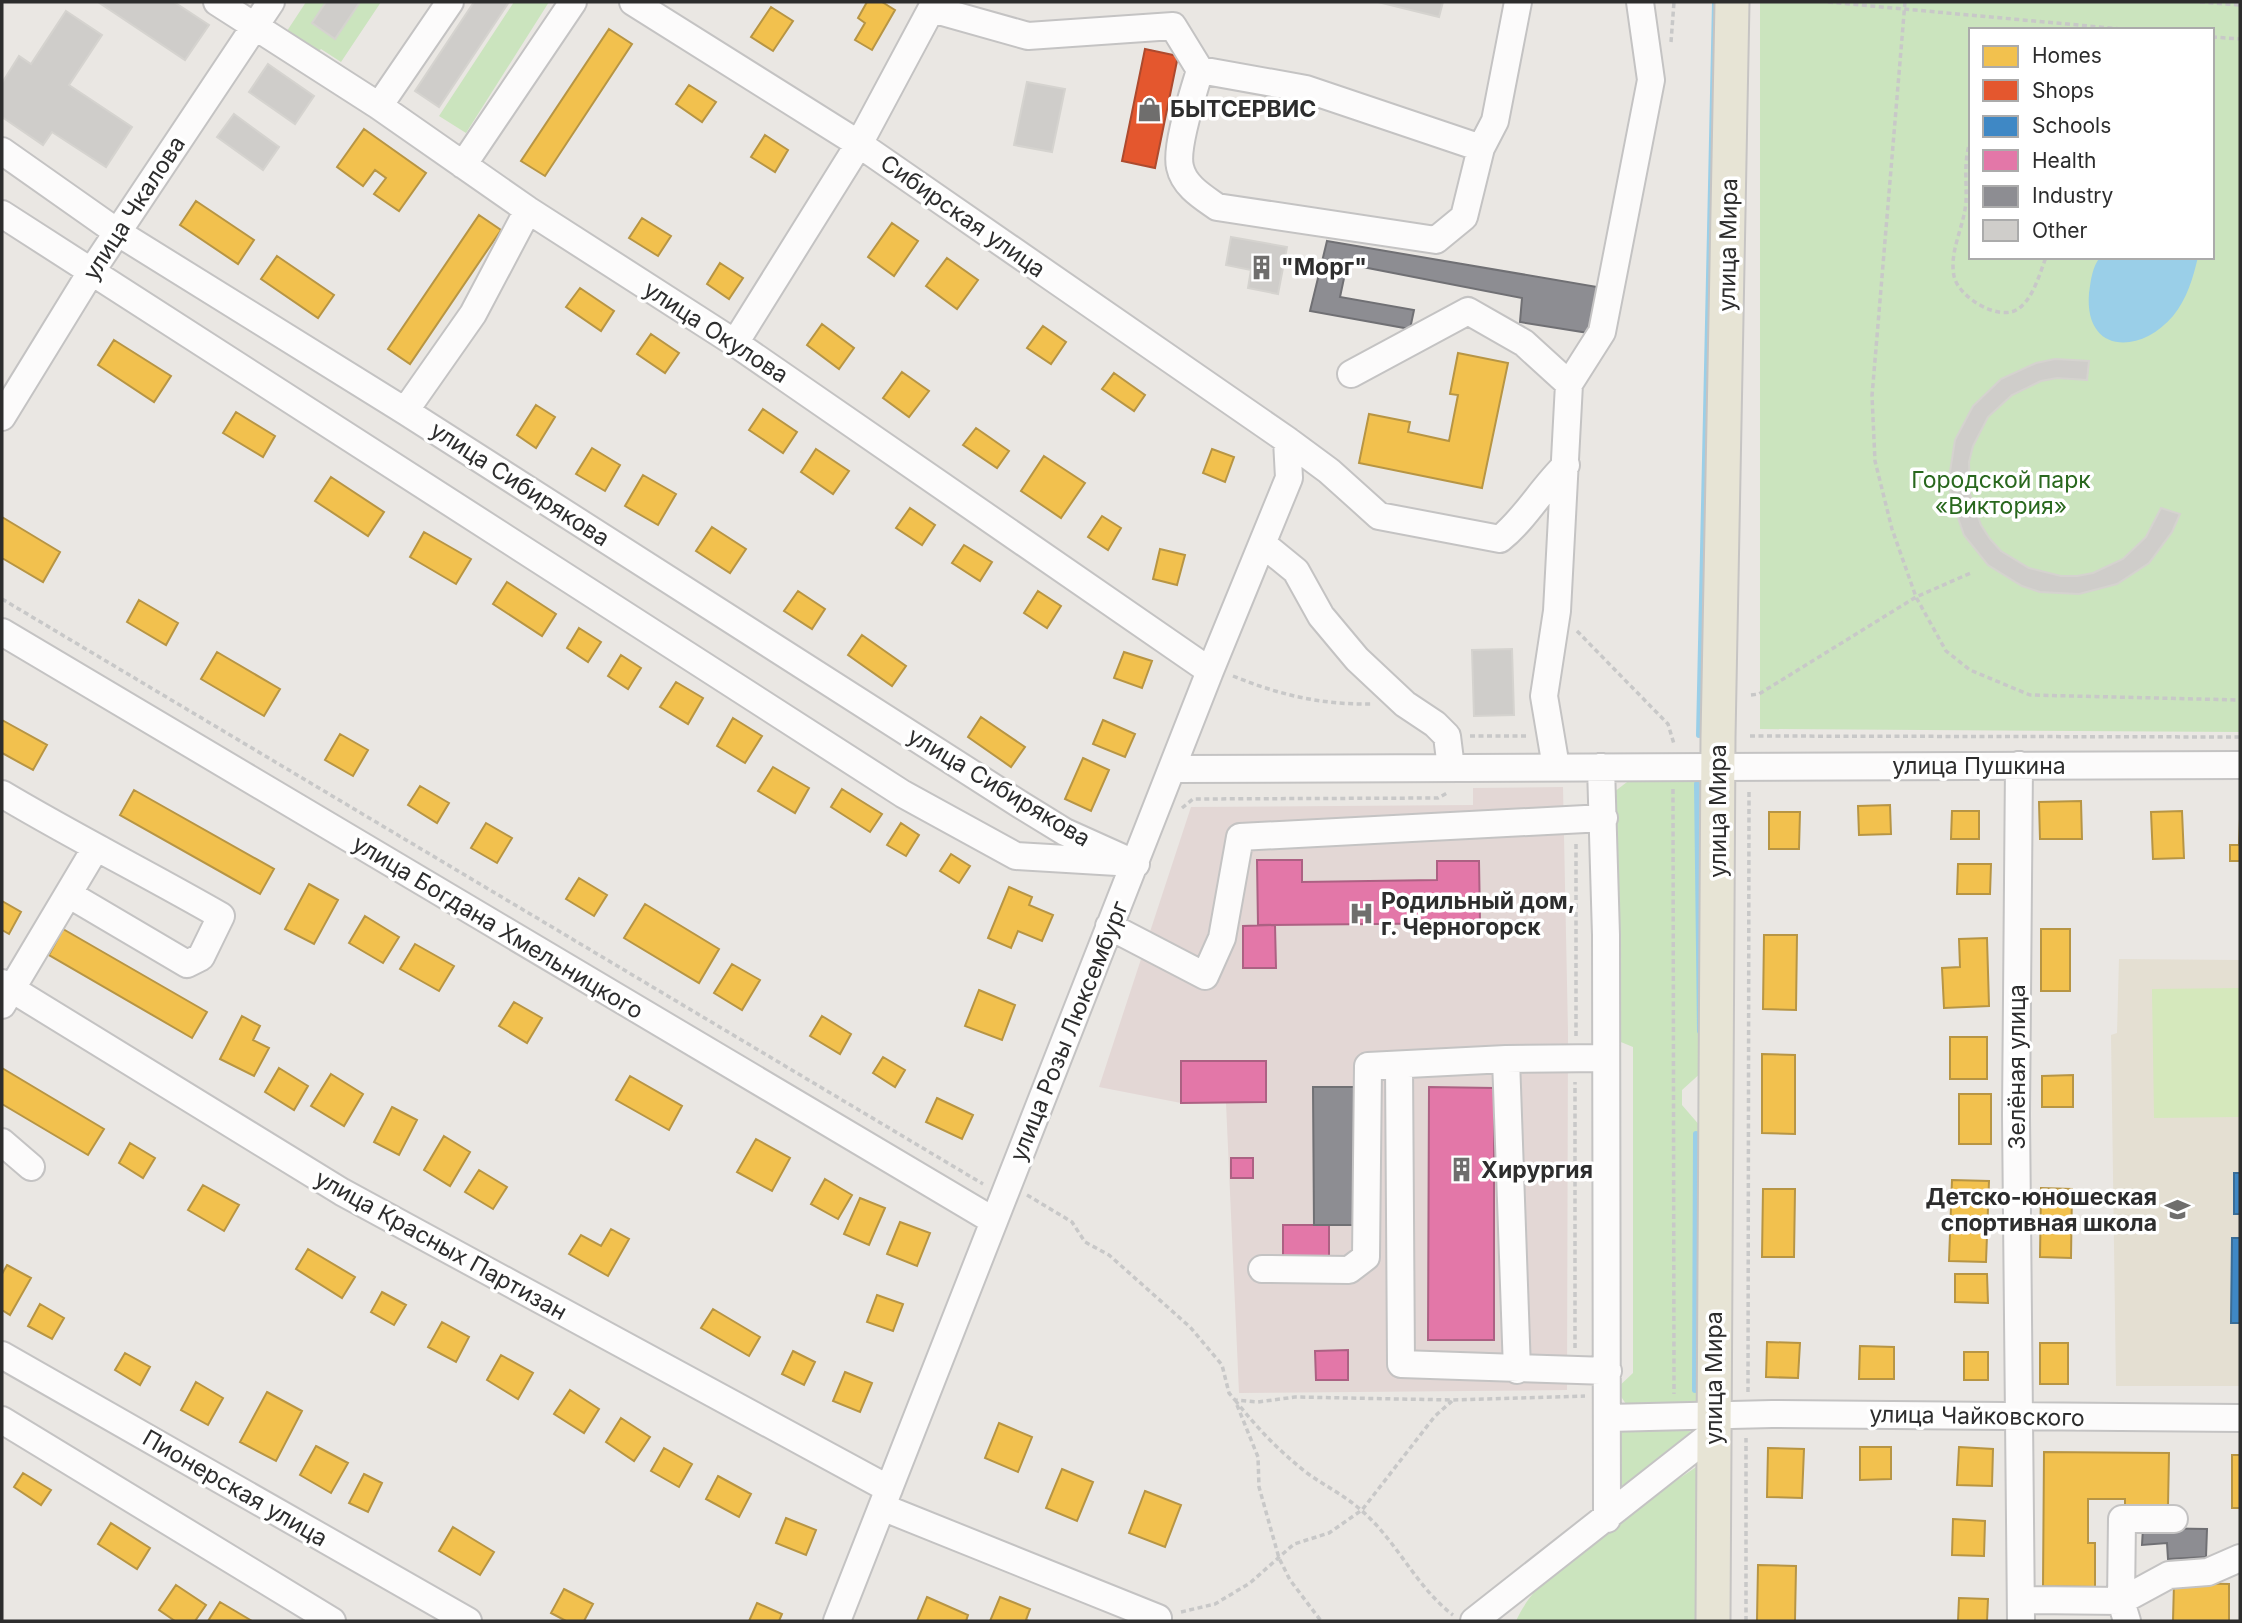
<svg xmlns="http://www.w3.org/2000/svg" width="2242" height="1623" font-family="Inter,sans-serif">
<rect width="100%" height="100%" fill="#eae7e3"/>
<path fill="#e4dfd2" d="M2119,959L2240,960V1386H2116L2111,1035L2117,1033Z"/>
<path fill="#e3d7d5" d="M1563,787L1568,1032L1567,1390L1239,1393L1226,1103L1265,1102V1061H1181V1103L1099,1087L1191,807L1473,805V788Z"/>
<path fill="#cbe4be" fill-rule="evenodd" d="M306,2H381L341,62L321,49L317,53L287,31Z
M514,2H549L466,133L439,116Z
M1760,2H2240V732L1760,729ZM1971,30H2212V257H1971Z
M1703,778V1071L1682,1090V1105L1701,1127L1698,1403L1628,1407L1616,1389L1633,1373V1047L1616,1040L1614,792L1631,779Z
M1684,1428L1695,1434L1618,1498L1619,1431Z
M1699,1465L1698,1621H1516C1540,1564 1647,1502 1699,1465Z"/>
<path fill="#d5e8bc" d="M2240,988V1117L2154,1118L2152,989Z"/>
<path fill="#9acfe8" d="M2100,257H2198C2193,278 2187,299 2173,316C2140,355 2084,354 2089,293C2091,279 2092,268 2100,257Z"/>
<path fill="#f2c14e" stroke="#b79544" stroke-width="2" d="M867,2H882L895,10L872,50L855,40L865,23L858,18Z
M771,7L793,21L773,51L751,37Z
M609,29L632,44L545,176L521,161Z
M689,85L716,102L702,122L676,104Z
M364,129L426,173L399,211L374,194L386,178L375,170L363,186L337,167Z
M765,135L788,150L775,172L751,157Z
M196,201L254,240L238,264L180,225Z
M479,215L501,230L410,364L388,349Z
M642,218L671,236L658,256L629,238Z
M892,223L918,241L894,276L868,257Z
M277,256L334,295L318,318L261,279Z
M947,258L978,280L957,309L926,286Z
M720,263L743,278L729,299L707,284Z
M580,288L614,311L601,331L566,307Z
M822,324L854,348L839,369L807,345Z
M1043,326L1066,342L1051,364L1027,348Z
M651,334L679,353L665,373L637,354Z
M114,340L171,376L154,402L98,365Z
M1458,353L1508,363L1482,488L1359,463L1369,414L1410,422L1408,432L1449,441L1458,395L1450,394Z
M902,372L929,391L909,417L883,398Z
M1114,373L1145,395L1134,411L1102,389Z
M536,405L555,417L536,448L517,435Z
M763,409L797,432L783,453L749,430Z
M236,412L275,436L263,457L223,433Z
M976,428L1009,451L997,468L963,445Z
M592,448L620,465L605,491L576,474Z
M816,449L849,471L833,494L801,472Z
M1212,449L1234,457L1225,482L1203,473Z
M1044,456L1085,483L1061,518L1021,491Z
M643,475L676,494L658,525L625,506Z
M331,477L384,512L368,536L315,501Z
M910,508L935,525L922,545L896,528Z
M1102,516L1121,528L1108,550L1088,537Z
M2,517L60,552L43,582L2,558Z
M712,527L746,549L730,573L696,551Z
M424,532L471,559L456,584L410,557Z
M964,545L992,562L980,581L952,563Z
M1160,549L1185,555L1177,585L1153,579Z
M507,582L556,614L542,636L493,604Z
M798,591L825,609L812,629L784,611Z
M1038,591L1061,606L1047,628L1024,613Z
M139,600L178,623L166,645L127,622Z
M579,628L601,642L588,662L567,648Z
M862,635L906,666L892,686L848,655Z
M217,652L280,689L264,716L201,679Z
M1124,652L1152,661L1142,688L1114,678Z
M621,655L641,668L628,689L608,676Z
M676,682L703,698L688,724L660,707Z
M981,717L1025,747L1011,767L968,737Z
M733,718L762,736L745,763L717,746Z
M2,720L47,745L33,770L2,753Z
M1103,720L1135,734L1125,757L1093,744Z
M340,734L368,750L353,776L325,760Z
M1083,758L1109,770L1091,811L1065,799Z
M773,767L809,788L795,813L758,791Z
M420,786L449,803L437,823L408,805Z
M842,789L882,814L870,832L831,807Z
M134,790L274,869L260,894L120,815Z
M2081,801L2082,839H2040L2039,802Z
M1890,805L1891,834L1859,835L1858,806Z
M1952,811H1979V839H1951Z
M2182,811L2184,858L2153,859L2151,812Z
M1769,812H1800L1799,849H1769Z
M2240,819V861H2230V845H2239Z
M486,823L512,838L497,863L471,848Z
M901,823L919,835L906,856L887,845Z
M951,854L970,866L959,883L940,871Z
M1958,864H1991L1990,894H1957Z
M579,878L607,895L594,916L566,899Z
M309,884L338,900L314,944L285,929Z
M1009,887L1032,897L1029,905L1053,915L1042,941L1018,931L1011,948L988,938Z
M2,901L21,912L9,934L2,930Z
M645,904L719,949L699,983L624,938Z
M365,916L399,937L383,963L349,943Z
M63,929L207,1012L192,1038L49,955Z
M2041,929H2070V991H2041Z
M1764,935H1797L1796,1010L1763,1009Z
M1987,938L1989,1006L1944,1008L1942,968L1960,967L1959,939Z
M415,944L454,966L439,991L400,969Z
M732,964L760,980L742,1010L714,993Z
M979,990L1015,1005L1002,1040L965,1026Z
M514,1002L542,1018L527,1043L499,1026Z
M242,1016L260,1026L253,1040L269,1048L254,1076L220,1059Z
M822,1016L851,1034L840,1054L810,1036Z
M1950,1037H1987V1079H1950Z
M1762,1054L1795,1055V1134L1762,1133Z
M883,1057L905,1070L895,1087L873,1073Z
M2,1068L104,1129L88,1155L2,1104Z
M279,1068L308,1086L294,1110L265,1092Z
M331,1074L363,1094L344,1126L311,1106Z
M2073,1075V1107H2042V1076Z
M630,1076L682,1106L669,1130L616,1100Z
M1959,1094H1991V1144H1959Z
M937,1098L973,1115L962,1139L926,1122Z
M392,1107L417,1120L399,1155L374,1142Z
M444,1136L470,1152L450,1186L424,1170Z
M756,1139L790,1158L772,1191L737,1172Z
M130,1143L155,1158L143,1178L119,1163Z
M479,1170L507,1187L493,1209L465,1192Z
M825,1179L852,1195L838,1219L811,1204Z
M1952,1180L1989,1181L1986,1262L1949,1261Z
M203,1185L239,1205L224,1231L188,1210Z
M2041,1188L2072,1189L2071,1258L2040,1257Z
M1763,1189H1795L1794,1257H1762Z
M860,1198L885,1208L869,1245L844,1234Z
M900,1222L930,1233L917,1266L887,1254Z
M611,1229L629,1239L608,1276L569,1254L581,1235L601,1246Z
M308,1249L355,1277L342,1298L296,1269Z
M7,1265L31,1278L10,1315L2,1310V1274Z
M1955,1274H1987L1988,1303L1955,1302Z
M382,1292L406,1305L394,1325L371,1312Z
M877,1295L903,1304L893,1331L867,1322Z
M40,1304L64,1318L52,1339L28,1326Z
M713,1309L760,1337L749,1356L701,1328Z
M442,1322L469,1337L456,1362L428,1347Z
M1767,1342L1800,1343L1798,1378L1766,1377Z
M2040,1343H2068V1384H2040Z
M1860,1346L1894,1347V1379H1859Z
M793,1351L815,1362L804,1385L782,1374Z
M1964,1352H1988V1380H1964Z
M125,1353L150,1367L140,1385L115,1370Z
M501,1355L533,1373L518,1399L487,1380Z
M845,1372L872,1383L860,1412L833,1401Z
M196,1382L223,1398L208,1425L181,1410Z
M570,1390L599,1409L584,1433L554,1414Z
M267,1392L302,1411L276,1461L240,1442Z
M621,1418L650,1437L634,1461L606,1442Z
M999,1423L1032,1437L1018,1472L985,1458Z
M316,1446L348,1463L331,1493L300,1475Z
M1860,1447H1891V1479L1860,1480Z
M1959,1447L1993,1449L1992,1486L1957,1485Z
M664,1448L692,1464L679,1487L651,1471Z
M1768,1448L1804,1449L1802,1498L1767,1497Z
M2044,1452L2169,1453L2168,1506L2125,1505V1499H2088V1543H2095V1587L2043,1586Z
M2232,1455H2240V1508H2232Z
M1062,1469L1093,1482L1077,1521L1046,1508Z
M23,1473L51,1490L41,1505L14,1487Z
M364,1474L382,1483L368,1512L349,1503Z
M718,1476L751,1494L739,1517L706,1499Z
M1145,1491L1181,1505L1165,1547L1129,1533Z
M786,1518L816,1530L806,1555L776,1543Z
M1953,1519L1985,1521L1984,1556L1952,1555Z
M111,1523L150,1548L137,1569L98,1544Z
M453,1527L494,1552L480,1575L439,1551Z
M1758,1565L1796,1566L1795,1621H1757Z
M2174,1583L2229,1584V1621H2173Z
M176,1585L206,1605L195,1621H175L159,1610Z
M564,1589L593,1604L584,1621H566L551,1613Z
M927,1597L968,1615L966,1621H917Z
M1000,1597L1030,1609L1026,1620L1029,1621H990Z
M1959,1598L1988,1599L1987,1621H1958Z
M220,1602L252,1621H208Z
M757,1603L782,1614L779,1621H749Z"/>
<path fill="#e4572e" stroke="#ad4a2e" stroke-width="2" d="M1145,49L1178,56L1155,168L1122,161Z"/>
<path fill="#3f88c5" stroke="#3a6d97" stroke-width="2" d="M2234,1173H2240V1214H2234Z
M2232,1238H2240V1323H2231Z"/>
<path fill="#e377a8" stroke="#ac6183" stroke-width="2" d="M1257,860H1302V882L1437,880V861H1479L1480,923L1258,925Z
M1275,925L1276,968H1243V926Z
M1181,1061H1266V1102L1181,1103Z
M1429,1087L1494,1088V1340H1428Z
M1231,1158H1253V1178H1231Z
M1283,1225H1329V1256H1283Z
M1348,1350V1380H1316L1315,1351Z"/>
<path fill="#8d8d92" stroke="#707074" stroke-width="2" d="M1327,241L1603,288L1595,334L1520,322L1522,298L1347,264L1340,297L1414,310L1410,329L1310,311Z
M1313,1087H1355L1356,1225H1314Z
M2143,1528L2207,1529L2206,1557L2168,1559L2167,1543L2142,1545Z"/>
<g fill="none" stroke-linecap="round" stroke-linejoin="round">
<path stroke="#9acfe8" stroke-width="6" d="M1699,735L1715,2
M1697,784L1700,1031
M1695,1390L1696,1134"/>
</g>
<path fill="#cfcdca" stroke="#d5d3cf" stroke-width="2" d="M98,2H174L209,25L185,60Z
M326,2H360L335,39L312,23Z
M474,2H509L439,107L415,91Z
M1378,2H1443L1439,17Z
M66,11L102,35L69,85L132,127L106,167L52,132L43,145L2,117V83L19,56L31,64Z
M268,64L314,96L295,124L249,92Z
M1027,82L1065,89L1052,152L1014,145Z
M234,114L279,147L263,170L217,137Z
M1231,237L1287,247L1278,294L1248,288L1251,270L1226,265Z
M2055,359L2089,361L2087,380L2057,378L2041,381L2012,395L1988,417L1973,446L1969,462L1970,494L1981,525L1990,539L2001,551L2029,568L2061,576H2077L2093,573L2123,559L2146,537L2161,508L2180,514L2172,532L2149,563L2117,584L2079,594L2040,592L2022,586L1988,565L1964,535L1951,498L1949,478L1955,440L1973,406L2001,379L2036,363Z
M1512,649L1514,715L1474,716L1472,650Z"/>
<g fill="none" stroke-linecap="round" stroke-linejoin="round">
<defs>
<path id="minor" d="M217,2L379,106L528,210L735,343L1210,671
M633,2L859,144L1287,440L1329,471L1379,516L1500,539C1526,518 1541,489 1566,465
M932,9L1028,36L1173,26L1200,70C1194,91 1175,146 1180,167C1184,186 1203,197 1217,207L1436,240L1464,217L1481,148L1495,121L1518,2
M1200,70L1306,89L1481,148
M379,106L450,2
M2,151L117,232L405,411L1021,805L1065,832L1136,864
M463,165L573,2
M2,214L903,794L1016,856L1117,862
M735,343L859,144L935,2
M1351,374L1468,311L1524,343L1569,384
M405,411L473,314L528,210
M2,417L91,272L271,2
M1263,544L1296,571L1321,616L1357,659L1405,704L1435,724L1447,736L1451,768
M2,632L994,1221
M2019,765L2016,1115L2021,1621
M1556,767L1544,696L1557,611L1569,384L1602,332L1651,80L1640,2
M1601,767L1606,935L1607,1519
M1174,769L2240,765
M2,794C74,837 148,874 221,916L201,957L187,964L70,895
M1109,926L1205,976L1222,938L1240,837L1604,818
M2,983L342,1192L889,1489
M2,1005L95,849
M1506,1059L1606,1058
M1399,1065L1401,1364L1608,1371
M2,1142L31,1167
M1262,1269L1349,1270L1366,1257L1368,1066L1506,1059L1517,1370
M2,1355L468,1621
M1608,1418L1772,1414L2240,1418
M2,1420L332,1621
M882,1507L1158,1618
M2021,1600L2121,1601L2122,1519H2174
M837,1621L1210,671L1289,478L1287,440
M1474,1621L1713,1433
M2127,1621L2121,1601L2169,1575L2208,1572L2240,1558"/>
<path id="major" d="M1713,1621L1718,738L1732,2"/>
</defs>
<use href="#minor" stroke="#c4c3c3" stroke-width="30"/>
<use href="#major" stroke="#c6c4c3" stroke-width="37"/>
<path stroke="#c8c8c8" stroke-width="3.5" stroke-dasharray="5 3.5" stroke-linecap="butt" d="M1828,2L2132,30
M1905,2L1872,396L1875,461L1892,529L1916,597L1946,651L1970,670L2030,695L2240,700
M2200,2L2240,5
M2212,37L2240,39
M1671,42L1674,2
M1971,139C1963,161 1967,180 1966,202C1964,227 1949,251 1954,276C1958,297 1999,322 2018,309C2033,299 2040,273 2046,257
M2,599L983,1184
M1577,631L1668,724L1674,744
M1233,676C1279,695 1323,705 1372,704
M1751,695L1759,694L1916,597L1973,572
M1470,736H1529
M1750,736L2240,737
M1673,789L1674,1394
M1182,808L1193,799L1438,798L1449,792
M1576,1036V841
M1027,1195L1072,1222L1085,1242L1109,1255L1190,1327L1222,1365L1229,1393L1235,1400L1258,1402L1295,1397L1453,1400L1585,1396
M1575,1348V1082
M1748,1392L1749,790
M1235,1400C1257,1428 1279,1451 1307,1473C1325,1486 1344,1495 1361,1510C1397,1541 1416,1587 1453,1615
M1237,1405L1258,1457L1259,1487L1279,1558L1290,1580L1321,1621
M1181,1612L1215,1604L1250,1583L1294,1544L1329,1533L1362,1510L1435,1416L1452,1401
M1746,1621V1438"/>
<use href="#minor" stroke="#fcfbfb" stroke-width="26"/>
<use href="#major" stroke="#e7e4d5" stroke-width="33"/>
</g>
<defs>
<symbol id="shop-bare" viewBox="-9 -9 18 18"><path d="M-5-2.5h2.3a2.7 3.5 0 0 1 5.4 0H5L5.5 6h-11ZM-1.5-2.5h3a1.5 2.3 0 0 0-3 0Z" fill="#6f6e6d" stroke="#fff" stroke-width="2.5" paint-order="stroke"/></symbol>
<symbol id="building-bare" viewBox="-9 -9 18 18"><path d="M-4-6H4V6H1V3H-1V6H-4ZM-2.5-4.3h1.7v1.8h-1.7ZM.8-4.3h1.7v1.8H.8ZM-2.5-1h1.7V.8h-1.7ZM.8-1h1.7V.8H.8Z" fill="#6f6e6d" stroke="#fff" stroke-width="2.5" paint-order="stroke"/></symbol>
<symbol id="hospital-bare" viewBox="-9 -9 18 18"><path d="M-5-5h3v3.5h4V-5h3V5h-3V1.5h-4V5h-3Z" fill="#6f6e6d" stroke="#fff" stroke-width="2.5" paint-order="stroke"/></symbol>
<symbol id="school-bare" viewBox="-9 -9 18 18"><path d="M0-5L7-2L0 1L-7-2ZM-4 1L0 2.5L4 1V4Q0 6-4 4Z" fill="#6f6e6d" stroke="#fff" stroke-width="2.5" paint-order="stroke"/></symbol>
</defs>
<g fill-rule="evenodd">
<use href="#shop-bare" x="1132" y="92" width="35" height="35"/>
<use href="#building-bare" x="1244" y="250" width="35" height="35"/>
<use href="#hospital-bare" x="1344" y="896" width="35" height="35"/>
<use href="#building-bare" x="1444" y="1152" width="35" height="35"/>
<use href="#school-bare" x="2160" y="1192" width="35" height="35"/>
</g>
<g text-anchor="middle" dominant-baseline="central" stroke-width="7" stroke-linejoin="round" paint-order="stroke">
<g font-size="23" font-weight="bold" fill="#2d2d2d" stroke="#fff" text-anchor="start">
<text x="1170" y="109">БЫТСЕРВИС</text>
<text x="1281" y="267">"Морг"</text>
<text x="1381" y="901">Родильный дом,<tspan x="1381" dy="26">г. Черногорск</tspan></text>
<text x="1481" y="1170">Хирургия</text>
<text x="2157" y="1197" text-anchor="end">Детско-юношеская<tspan x="2157" dy="26">спортивная школа</tspan></text>
</g>
<g font-size="23" fill="#2d2d2d" stroke="#fff">
<text transform="translate(134 208) rotate(-57)">улица Чкалова</text>
<text transform="translate(963 216) rotate(35)">Сибирская улица</text>
<text transform="translate(1728 245) rotate(-89)">улица Мира</text>
<text transform="translate(716 332) rotate(33)">улица Окулова</text>
<text transform="translate(520 484) rotate(33)">улица Сибирякова</text>
<text x="1979" y="766">улица Пушкина</text>
<text transform="translate(999 787) rotate(31)">улица Сибирякова</text>
<text transform="translate(1718 811) rotate(-90)">улица Мира</text>
<text transform="translate(498 927) rotate(31)">улица Богдана Хмельницкого</text>
<text transform="translate(1069 1031) rotate(-68)">улица Розы Люксембург</text>
<text transform="translate(2017 1067) rotate(-90)">Зелёная улица</text>
<text transform="translate(441 1245) rotate(29)">улица Красных Партизан</text>
<text transform="translate(1714 1378) rotate(-90)">улица Мира</text>
<text transform="translate(1977 1416) rotate(1)">улица Чайковского</text>
<text transform="translate(235 1488) rotate(30)">Пионерская улица</text>
</g>
<g font-size="23" fill="#29681e" stroke="#fff">
<text x="2001" y="480">Городской парк<tspan x="2001" dy="26">«Виктория»</tspan></text>
</g>
</g>
<rect width="2242" height="1623" fill="none" stroke="#2d2d2d" stroke-width="7"/>
<rect x="1969" y="28" width="245" height="231" fill="#ffffff" stroke="#ababab" stroke-width="2"/>
<rect x="1983" y="46" width="35" height="21" fill="#f2c14e" stroke="#ababab" stroke-width="2"/>
<text x="2032" y="63" font-size="21" fill="#2d2d2d">Homes</text>
<rect x="1983" y="80" width="35" height="21" fill="#e4572e" stroke="#ababab" stroke-width="2"/>
<text x="2032" y="98" font-size="21" fill="#2d2d2d">Shops</text>
<rect x="1983" y="116" width="35" height="21" fill="#3f88c5" stroke="#ababab" stroke-width="2"/>
<text x="2032" y="133" font-size="21" fill="#2d2d2d">Schools</text>
<rect x="1983" y="150" width="35" height="21" fill="#e377a8" stroke="#ababab" stroke-width="2"/>
<text x="2032" y="168" font-size="21" fill="#2d2d2d">Health</text>
<rect x="1983" y="186" width="35" height="21" fill="#8d8d92" stroke="#ababab" stroke-width="2"/>
<text x="2032" y="203" font-size="21" fill="#2d2d2d">Industry</text>
<rect x="1983" y="220" width="35" height="21" fill="#cfcdca" stroke="#ababab" stroke-width="2"/>
<text x="2032" y="238" font-size="21" fill="#2d2d2d">Other</text>
</svg>
